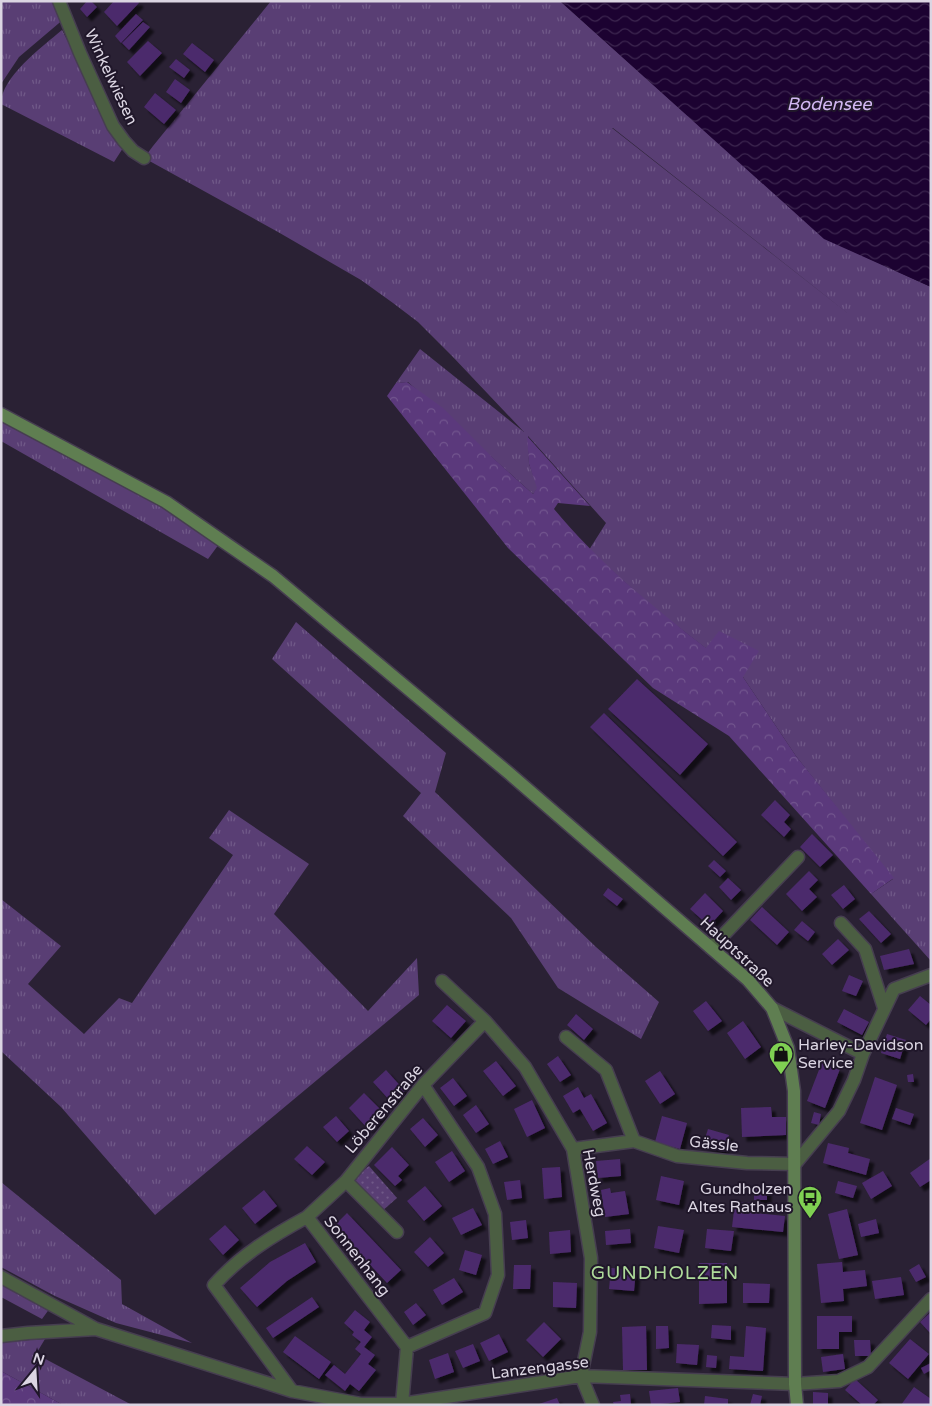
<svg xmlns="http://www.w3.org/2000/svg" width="932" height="1406" font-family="'Varela Round',sans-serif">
<defs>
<pattern id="grass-tufts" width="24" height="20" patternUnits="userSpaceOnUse" patternTransform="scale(1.25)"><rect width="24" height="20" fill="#593e74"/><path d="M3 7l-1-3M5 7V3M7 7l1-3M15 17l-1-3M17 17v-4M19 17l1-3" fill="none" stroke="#705988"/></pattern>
<pattern id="forest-crowns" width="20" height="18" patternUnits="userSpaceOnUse" patternTransform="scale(1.25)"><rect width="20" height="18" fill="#5b397c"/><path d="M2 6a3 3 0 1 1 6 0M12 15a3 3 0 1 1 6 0" fill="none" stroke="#72558e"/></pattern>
<pattern id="park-dots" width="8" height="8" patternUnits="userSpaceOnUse" patternTransform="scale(1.25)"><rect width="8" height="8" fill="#593e74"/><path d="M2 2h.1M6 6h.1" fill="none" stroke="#705988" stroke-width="1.8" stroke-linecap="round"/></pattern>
<pattern id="water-waves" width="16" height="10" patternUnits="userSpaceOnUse" patternTransform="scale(1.25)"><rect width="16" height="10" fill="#1c0231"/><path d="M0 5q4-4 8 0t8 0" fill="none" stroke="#3c264f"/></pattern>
<filter id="shadow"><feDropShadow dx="4.5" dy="4.5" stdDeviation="1" flood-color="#0009"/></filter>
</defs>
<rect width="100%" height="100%" fill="#2a2134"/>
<path fill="url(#grass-tufts)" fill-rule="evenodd" d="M1,1H59L65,18L19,57L1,84Z
M271,1H560L824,238L931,287V961L871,894L893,879L796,756L743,677L654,608L589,550L606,523L528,436L529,464L538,488L533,494L408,382L396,383L420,349L524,432L453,357L418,322L393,303L361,280L278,232L144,158L153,146ZM612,128H613L855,319Z
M62,30L123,148L114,162L1,104C1,77 42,47 62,30Z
M1,414L222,540L208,559L1,441Z
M296,622L446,753L435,792L596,947L659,1002L641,1039L558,988L511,918L403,816L421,793L272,659Z
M229,810L309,864L274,914L368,1011L417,958L419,995L155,1215L61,1107L1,1051V899L61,946L28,984L84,1034L119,998L132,1003L233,855L209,838Z
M1,1182L121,1280L122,1304L192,1343L116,1323L55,1296L1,1267Z
M1,1283L50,1308L42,1319L1,1297Z
M45,1339L36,1354L132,1405H63L1,1371V1342Z"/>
<path fill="url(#forest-crowns)" d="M407,382L443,408L492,457L533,494L537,488L529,464L527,436L590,506L558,503L554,509C598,562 652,606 706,648L719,631L759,651L743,677L796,756L894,878L871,894L729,736L653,688L508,548L387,396L396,383Z
M1,1371L63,1405H1Z"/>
<path fill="url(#park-dots)" d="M369,1166L397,1198L381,1212L351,1181Z"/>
<path fill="url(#water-waves)" d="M560,1H931V287L824,239Z"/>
<path fill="#4c2a6c" filter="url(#shadow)" d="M87,1H91L97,7L87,17L80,9Z
M114,1H138L139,3L117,26L104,12Z
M136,14L143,20L121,43L115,36Z
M143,22L150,27L129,50L122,43Z
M148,41L162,53L140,76L127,62Z
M192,43L214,60L205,72L183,54Z
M176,59L190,70L184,78L169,67Z
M175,79L190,90L181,103L166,92Z
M155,93L176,110L164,124L144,107Z
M637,679L708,744L680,775L608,709Z
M604,713L737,842L723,856L590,727Z
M775,800L790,815L784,822L791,829L784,837L761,815Z
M812,834L833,855L820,867L800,847Z
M714,860L726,871L720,877L708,866Z
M809,871L818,880L809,889L817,897L802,911L786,894Z
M728,878L741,890L731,900L719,887Z
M844,885L855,899L843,909L831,895Z
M608,888L623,899L617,906L603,895Z
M705,893L723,911L709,926L690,909Z
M762,907L789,932L777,945L750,920Z
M869,911L891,934L881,943L859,919Z
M802,921L815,932L808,941L794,930Z
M838,939L849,950L832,965L822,954Z
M909,949L914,964L884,970L880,956Z
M849,975L863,981L856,996L842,991Z
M920,996L931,1005V1019L926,1025L908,1010Z
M706,1001L722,1021L708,1031L693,1011Z
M447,1005L466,1021L451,1038L432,1021Z
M844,1009L869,1022L862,1035L837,1022Z
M576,1014L593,1029L584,1040L567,1025Z
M743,1021L761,1047L745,1059L727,1033Z
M887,1034L906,1040L900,1059L881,1053Z
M558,1056L571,1075L560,1082L547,1064Z
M496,1061L516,1086L503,1096L483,1071Z
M822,1062L840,1069L825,1108L807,1101Z
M386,1070L405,1091L392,1103L373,1082Z
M660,1071L675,1094L660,1104L645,1081Z
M913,1074L914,1082H908L907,1075Z
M875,1077L897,1085L882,1130L860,1123Z
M453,1078L467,1096L454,1106L440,1088Z
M578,1087L584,1098L591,1094L607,1123L593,1131L580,1109L573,1113L563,1096Z
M364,1093L384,1113L368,1129L349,1108Z
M532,1100L545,1128L527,1137L514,1109Z
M476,1105L489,1124L476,1133L463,1115Z
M771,1107L772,1117H786V1135L742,1137L741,1108Z
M896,1108L914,1114L910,1125L892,1119Z
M814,1112L821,1114L819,1125L811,1123Z
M336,1116L349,1131L337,1142L323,1127Z
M662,1116L687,1123L680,1149L655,1142Z
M423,1118L438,1135L425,1147L410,1129Z
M708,1129L729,1135L724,1152L703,1145Z
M500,1141L508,1157L493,1164L485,1149Z
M828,1143L849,1148L848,1153L870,1159L866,1175L823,1163Z
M307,1146L325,1162L312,1175L294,1159Z
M392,1147L409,1165L398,1176L402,1180L395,1186L374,1165Z
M452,1151L465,1171L449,1182L435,1162Z
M931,1158V1180L920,1187L910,1173Z
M620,1159L621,1176L598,1178L596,1161Z
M560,1167L562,1197L544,1199L542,1168Z
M883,1171L892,1186L871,1199L862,1183Z
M661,1176L684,1181L679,1205L656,1200Z
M520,1180L522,1198L507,1200L504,1182Z
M838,1181L857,1186L853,1198L835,1193Z
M425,1186L442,1206L424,1221L407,1201Z
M610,1188L611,1193L625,1191L629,1214L605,1217L601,1190Z
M754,1188H767V1200H754Z
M264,1190L277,1206L255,1224L242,1208Z
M735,1202L755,1203V1213L785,1216L783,1232L732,1227Z
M473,1208L482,1225L461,1235L452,1218Z
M847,1209L858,1255L839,1259L828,1214Z
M347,1213L401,1270L387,1283L334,1226Z
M876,1219L879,1233L861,1237L858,1224Z
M526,1220L528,1238L512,1240L510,1222Z
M225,1225L239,1240L223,1255L209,1239Z
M658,1226L684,1230L679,1253L654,1248Z
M630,1229L631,1243L606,1245L605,1231Z
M707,1229L734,1231L731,1251L705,1248Z
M570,1230L571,1252L550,1254L549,1232Z
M430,1237L444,1253L428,1267L414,1252Z
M305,1243L316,1262L287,1281L257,1307L240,1288L270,1262Z
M465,1250L482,1255L476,1275L459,1270Z
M842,1262L843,1272L865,1270L867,1286L843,1289L844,1301L821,1303L817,1264Z
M699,1263H727V1303L699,1304Z
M919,1264L926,1277L916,1282L909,1270Z
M514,1265H531L530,1289H513Z
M611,1268L636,1270L634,1291L609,1289Z
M901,1277L904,1295L875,1299L872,1281Z
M454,1278L463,1292L442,1305L433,1290Z
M553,1282L577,1283L576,1308L553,1307Z
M743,1283L770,1284L769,1303H743Z
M312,1297L319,1307L273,1338L266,1328Z
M416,1303L426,1315L413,1325L404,1312Z
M355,1310L370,1322L364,1330L372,1337L364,1347L375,1355L368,1364L376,1370L359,1391L350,1384L345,1391L325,1375L334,1365L345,1374L361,1354L355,1349L361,1342L352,1335L354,1332L344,1323Z
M931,1312V1334L920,1322Z
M817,1316H852V1332H839V1349H817Z
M544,1322L561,1339L543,1357L526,1340Z
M712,1325L731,1326V1340L711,1338Z
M646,1326L647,1370H623L622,1327Z
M656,1326H668L669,1348L656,1349Z
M746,1326L766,1328L763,1371L729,1369L730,1356L744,1357Z
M499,1334L508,1352L489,1361L480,1343Z
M295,1336L331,1362L319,1379L283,1352Z
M910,1339L929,1354L908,1379L889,1363Z
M854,1340H870L871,1356H855Z
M473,1344L480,1361L463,1368L455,1351Z
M677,1344L699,1345L697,1365L676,1363Z
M448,1353L454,1372L435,1379L429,1360Z
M843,1354L845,1369L823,1372L821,1357Z
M707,1355L717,1356L716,1368L706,1367Z
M931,1363V1370L924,1374L921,1368Z
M855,1379L878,1400L873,1405H862L845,1390Z
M914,1387L931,1399L930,1405H901Z
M678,1388L680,1402L651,1405L649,1391Z
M813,1392L828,1393V1405H813Z
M630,1394L631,1405H614L613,1402L621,1401L620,1395Z
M753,1394L762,1396L760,1405H750Z
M705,1396L728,1399V1405H704Z
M557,1398L560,1405H540L539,1404Z"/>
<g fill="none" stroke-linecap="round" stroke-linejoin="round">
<defs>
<path id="minor" d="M59,1L80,53L113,126L124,141L133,151L144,158
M841,923L865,949L884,1008
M711,948L798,857
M442,981L485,1021L525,1067L573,1149L591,1258L590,1332L581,1376
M772,1008L863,1054
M566,1037L606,1070L634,1141
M573,1149L634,1141L677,1156L747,1163L795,1164L839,1111L854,1080L863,1054L894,989L931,975
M346,1181L397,1232
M307,1217L346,1181L423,1085L485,1021
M1,1277L96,1329L292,1391L361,1404H402L581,1376L795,1384L839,1381L868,1367L931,1299
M1,1336L28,1333L96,1329
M407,1347L485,1313L498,1275L495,1214L478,1167L423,1085
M581,1376L593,1405
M292,1391L214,1285C241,1255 272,1236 307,1217L407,1347L402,1404"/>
<path id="secondary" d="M1,414L166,502L273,576L510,774L748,980L772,1008L788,1048L794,1091L795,1384L797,1405"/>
</defs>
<use href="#minor" stroke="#463e50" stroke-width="15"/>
<use href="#secondary" stroke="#463e50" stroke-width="15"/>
<use href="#minor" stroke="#4b5e42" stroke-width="12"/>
<use href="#secondary" stroke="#5f7e51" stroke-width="12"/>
</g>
<defs>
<symbol id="shop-pin" viewBox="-11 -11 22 30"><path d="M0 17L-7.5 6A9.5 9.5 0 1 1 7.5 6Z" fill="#7fd052" stroke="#20172a"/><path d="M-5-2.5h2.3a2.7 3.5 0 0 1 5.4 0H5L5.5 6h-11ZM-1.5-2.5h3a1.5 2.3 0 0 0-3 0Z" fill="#111"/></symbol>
<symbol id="bus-pin" viewBox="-11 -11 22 30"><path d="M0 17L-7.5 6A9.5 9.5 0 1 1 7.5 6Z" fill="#7fd052" stroke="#20172a"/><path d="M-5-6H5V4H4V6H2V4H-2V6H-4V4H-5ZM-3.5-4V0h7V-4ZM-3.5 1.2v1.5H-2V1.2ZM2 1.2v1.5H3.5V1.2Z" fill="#111"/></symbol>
</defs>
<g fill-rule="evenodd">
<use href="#shop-pin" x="767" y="1040" width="28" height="38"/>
<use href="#bus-pin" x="796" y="1184" width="28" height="38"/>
</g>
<g text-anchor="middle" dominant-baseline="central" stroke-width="4" stroke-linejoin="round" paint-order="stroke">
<g font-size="16" fill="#dbd5e2" stroke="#20172a">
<text transform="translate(111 77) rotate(65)">Winkelwiesen</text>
<text transform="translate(737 952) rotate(43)">Hauptstraße</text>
<text transform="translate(384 1109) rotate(-50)">Löberenstraße</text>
<text transform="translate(714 1144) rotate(6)">Gässle</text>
<text transform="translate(594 1183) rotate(79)">Herdweg</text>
<text transform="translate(357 1256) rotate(52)">Sonnenhang</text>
<text transform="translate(540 1368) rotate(-7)">Lanzengasse</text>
</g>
<g font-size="16" fill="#dbd5e2" stroke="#20172a" text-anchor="start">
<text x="798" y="1045">Harley-Davidson<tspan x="798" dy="18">Service</tspan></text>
<text x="792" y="1189" text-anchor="end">Gundholzen<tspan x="792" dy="18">Altes Rathaus</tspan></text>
</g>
<g font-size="18" font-style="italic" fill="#d2b7f2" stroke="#20172a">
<text x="829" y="104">Bodensee</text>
</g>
<g font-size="19" letter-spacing="1" fill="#aedb9a" stroke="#20172a">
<text x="665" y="1273">GUNDHOLZEN</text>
</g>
</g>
<rect width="932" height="1406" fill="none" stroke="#dbd5e2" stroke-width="5"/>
<g transform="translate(35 1371) rotate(18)" stroke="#20172a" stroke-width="4" paint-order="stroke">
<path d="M0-4L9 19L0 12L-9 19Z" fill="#dbd5e2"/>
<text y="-8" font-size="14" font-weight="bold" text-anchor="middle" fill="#dbd5e2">N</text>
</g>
</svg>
